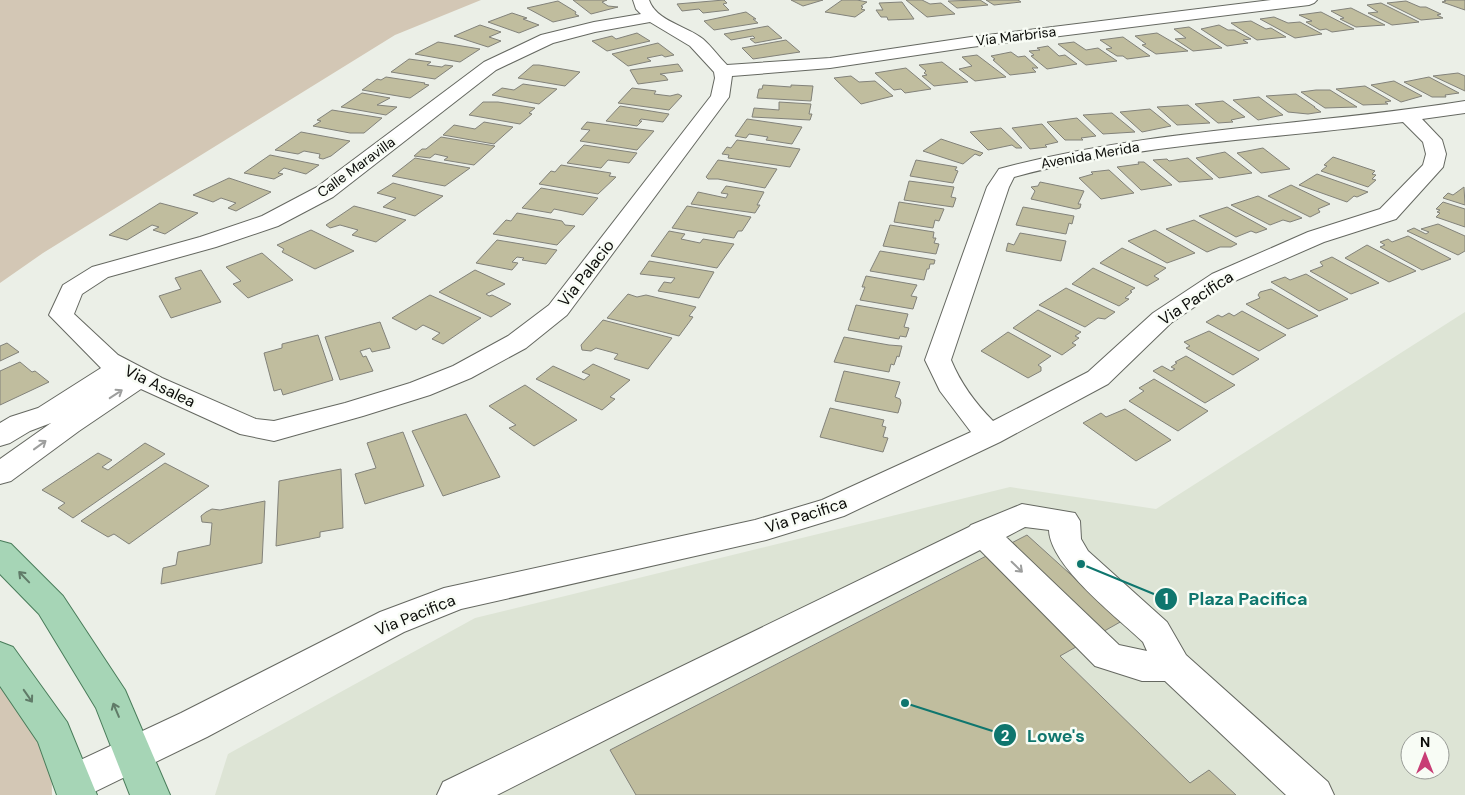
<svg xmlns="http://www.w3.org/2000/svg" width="1465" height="795" font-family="'DM Sans',sans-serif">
<rect width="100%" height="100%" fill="#ebefe7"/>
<path fill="#dde4d5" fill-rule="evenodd" d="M1465,312V795H215L228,754L475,618L1010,487L1156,509ZM1410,740H1440V770H1410Z"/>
<path fill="#d3c7b5" d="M0,0H481L395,35L43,253L0,283Z
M0,657L51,743L52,795H0Z"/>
<path fill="#c0bd9e" stroke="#82827a" d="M573,0H607L602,2L608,6L618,7L591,14Z
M724,0L727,3L723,4L729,10L703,13L699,9L682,11L677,4Z
M791,0H823L803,6Z
M842,0H857L867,2L861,6L863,7L861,9L865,10L855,17L825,12Z
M906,0H922L930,4L941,3L955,14L927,17Z
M980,0L988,5L957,8L948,1Z
M986,0H1018L1021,2L994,5Z
M1444,0H1465V10L1442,2L1446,1Z
M558,1L576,12L575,14L579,16L553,22L527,8Z
M1406,1L1420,7H1426L1441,14L1437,15L1443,18L1421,20L1387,3Z
M902,2L914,19L888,20L887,17H881L876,10H883L879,3Z
M1381,3L1419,22L1392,25L1368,13L1378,12L1367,5Z
M1351,8L1385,25L1356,27L1340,19L1344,18L1331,11Z
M746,12L756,19H753L758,23L714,30L704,21Z
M1321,12L1354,29L1332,32L1326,29L1320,30L1306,22L1312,21L1299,15Z
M512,13L527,18L523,19L539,25L519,33L488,22Z
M1274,17L1288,23L1300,22L1322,34L1295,38L1260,19Z
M1251,21L1266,29L1271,28L1286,37L1257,40L1231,23Z
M480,25L501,32L489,37L501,41L488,47L454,36Z
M1219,25L1228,30H1234L1251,39L1243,40L1248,43L1227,46L1201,29Z
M768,26L782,38L755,43L750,39L755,38L753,36L731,40L724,34Z
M1189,27L1222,48L1193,51L1175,39L1186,38L1174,29Z
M637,33L650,41L607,51L592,41L612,36L616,39Z
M1157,33L1188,51L1156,54L1142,45L1146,44L1135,36Z
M1123,37L1150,56L1127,59L1123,56H1117L1106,49L1112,48L1100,40Z
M786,40L800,52L753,59L742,48Z
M438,42L480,49L460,62L415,54Z
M1074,42L1086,50L1098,48L1117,61L1086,65L1058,44Z
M658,43L674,55L665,57L662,55L647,58L651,61L628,66L612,54Z
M1048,46L1059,56L1065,55L1077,64L1047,69L1031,56L1034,55L1029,51L1040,50L1037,48Z
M1011,52L1018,57L1025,56L1038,68H1032L1036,72L1010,75L993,60L995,59L991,56Z
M977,55L1006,77L975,81L959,69L972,66L962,57Z
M409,59L431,62L427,65L442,67L445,65L453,66L435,79L391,72Z
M942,62L968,82L934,86L922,76L927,75L924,73L926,71L919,65Z
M678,64L683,71L660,74L665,76L668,80L638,84L630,70Z
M533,65H539L580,72L565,86L518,78Z
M906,68L931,89L905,93L901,89L894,90L875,73Z
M1458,73L1465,76V91L1433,76Z
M851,76L859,82L875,81L893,96L861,104L834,78Z
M386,77L425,83L424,84L429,85L410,98L362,90L377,79L381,80Z
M1429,77L1459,93L1445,95L1446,97H1432L1404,82Z
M1394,81L1422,96L1401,102L1371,85Z
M523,84L557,89L539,104L492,95L502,88L514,90Z
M763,85L791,87V85L813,86L811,101L757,98L759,89H762Z
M1365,86L1391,101L1385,102L1388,104L1363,105L1336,89Z
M632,88L656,91L654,94L670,96L678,94L682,96L669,110L618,103Z
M1316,90H1330L1357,107L1325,108L1301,92Z
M362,93L390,98L377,105L397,107L386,115L341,107Z
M1296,94L1315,107H1314L1321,112L1308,114L1288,112L1266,96Z
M1259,97L1283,115L1258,120L1233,100Z
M1223,101L1245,117L1231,120L1233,122L1218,123L1195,104Z
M483,102H498L535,108L529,113L532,114L520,124L469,115Z
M779,102L811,104L809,114H812L810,120L752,117L754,108L779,110Z
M1188,105L1210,123L1177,125L1157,107Z
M620,106L669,114L663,122L641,119L639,121H642L637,126L606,121Z
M1150,109L1171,126L1142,132L1120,112Z
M332,110L382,118L364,133H350L313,126L321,121L317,120Z
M1112,113L1129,127L1135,132L1103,134L1083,115Z
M1077,118L1096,136L1081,138L1083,140H1065L1047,122Z
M747,119L802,127L792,144L766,140L768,137L749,134L746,138L735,136Z
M484,122L513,127L494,144L443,135L454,125L475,129Z
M587,122L654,131L637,150L580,141L590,130L581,129Z
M1042,124L1058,142L1045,145L1047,147L1030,149L1012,128Z
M1001,128L1022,148H1016L1012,145L988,150L970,132Z
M301,132L350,141L331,156L323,159L319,158L320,154L304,151L298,154L275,150Z
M441,137L495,146L474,165L444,160L448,157L435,154L430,158L414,156L422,149H426Z
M941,139L983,153L980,156L975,154L963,164L923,151Z
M737,140L800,149L790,167L728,158L729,155L722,154L727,147L731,148Z
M584,145L637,153L629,163L608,160L601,168L567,163Z
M1263,148L1290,169L1261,173L1237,153Z
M1225,152L1252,173L1219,178L1196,158Z
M270,155L319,165L306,174L284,168L278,173L283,174L274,179L244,173Z
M1333,157L1375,171L1372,174L1376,175L1372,179L1376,180L1368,187L1321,171L1327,166L1324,165Z
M415,158L470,168L445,186L392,176Z
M1188,158L1213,179L1179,182L1153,160L1167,159L1169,161Z
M718,160L777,169L765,188L718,179H708L706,177Z
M916,160L957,167L955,170L958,171L953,183L910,176Z
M1138,162H1144L1172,185L1141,190L1117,167L1139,164Z
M561,165L611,173L609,176L616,177L598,194L539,184L551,171L555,172Z
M1109,170L1134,193L1101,199L1079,178L1093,174L1091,172Z
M1317,174L1368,192L1357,197L1354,196L1347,202L1299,185Z
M229,178L271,192L236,211L228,208L236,203L221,198L213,202L193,195Z
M909,181L954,187L951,197L956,198L953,207L904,200Z
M1040,182L1084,191L1078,204H1081L1080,208L1076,209L1031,199L1035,191L1031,187L1038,186Z
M393,183L443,196L415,216L383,207L396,198L377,193Z
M1291,185L1330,204L1318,209L1320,212L1310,217L1268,196Z
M726,186L764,192L757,205H760L755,213L691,204L698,192L726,198L728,194L721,193Z
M1464,187L1465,205L1443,198L1448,193L1453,195Z
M541,188L598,198L583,215L554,209L551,213L522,208Z
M1258,196L1302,218L1290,222L1283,220L1270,225L1231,205Z
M899,202L944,209L939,221L935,220L933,228L894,222Z
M1443,202L1465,209V227L1436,217L1440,213L1437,212L1440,210L1436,209Z
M160,203L198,213L165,234L153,230L159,227L152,225L127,240L109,235Z
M354,206L406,220L376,242L352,235L358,230L340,225L330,228L326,225Z
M687,206L751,217L742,231H738L734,238L672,228Z
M1023,207L1074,216L1072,224L1069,223L1066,234L1016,225Z
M1227,207L1267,229L1256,233L1251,231L1236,237L1199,216Z
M517,213L562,221L565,225L575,226L557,245L493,234L506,220L511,221Z
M1194,220L1237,244L1231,247H1220L1207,252L1166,229Z
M1438,224L1465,236V251L1458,255L1407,231L1414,228L1426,234L1429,232L1421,229Z
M890,225L934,232L933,238H936L934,243L939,244L936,254L883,246Z
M311,230L354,251L315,269L282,252L284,249L277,245Z
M1155,230L1195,253L1167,263L1128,241Z
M669,231L685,234L681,239L700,243L703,239L734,244L717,268L651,256Z
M1020,233L1066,241L1061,261L1006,251L1008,243L1014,245Z
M1408,236L1451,259L1422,270L1380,247L1385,245L1380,242L1388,239L1392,242Z
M497,240L557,250L546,264L522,260L524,258L517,257L512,262L518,263L512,270L476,263Z
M1367,245L1416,271L1389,282L1345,258Z
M1122,248L1166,268L1154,276L1159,279L1147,286L1100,263Z
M880,251L935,260L934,264H930L929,269H927L924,280L870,271Z
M262,253L293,280L248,298L233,284L241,281L226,267Z
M1332,257L1379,283L1351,294L1310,271L1323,266L1320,262Z
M649,261L714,272L699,298L658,291L664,282L671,283L675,278L640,274Z
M1093,268L1135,288L1130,291L1132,292L1125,298L1129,299L1119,306L1072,284Z
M201,270L221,302L171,318L159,296L181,289L175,278Z
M475,270L505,284L486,294L489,296L492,295L511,304L491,317L439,292Z
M1306,274L1348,299L1319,311L1271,282L1285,277L1290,280Z
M866,276L917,285L911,296L917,297L913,309L860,300L865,287H862Z
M1066,288L1115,312L1105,319L1098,318L1085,327L1039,305Z
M1271,289L1318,316L1288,329L1246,304L1260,298L1258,295L1260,292Z
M628,294L637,297L646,295L696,307L689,316L693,317L679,336L607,318Z
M430,295L481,318L443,344L432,339L440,333L423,325L416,330L392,318Z
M856,305L908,314L904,327L909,328L906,337L900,336L899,339L848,330Z
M1038,310L1081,332L1075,336L1079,338L1072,343L1076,345L1062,355L1013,328Z
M1242,311L1286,335L1259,351L1206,322L1218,315L1222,317L1229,313L1234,316Z
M603,320L672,338L648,369L614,359L618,354L596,348L591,351L582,350L581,345Z
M380,322L390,348L372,352L370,348L360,351L363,357L366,356L373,371L340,380L325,337Z
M1209,331L1259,359L1233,375L1186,348L1190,346L1184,342Z
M1008,332L1051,356L1038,365L1041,367V371L1028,378L981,351Z
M318,335L333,380L283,395L281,389L274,391L264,353L282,348V344Z
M844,337L889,345L902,346L899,357L897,356L894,365L891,364L889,372L834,362Z
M7,343L19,352L0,361V346Z
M1186,356L1235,385L1205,403L1153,371L1162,366L1171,371L1175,369L1171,367L1177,363L1175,362Z
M20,362L32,372L35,371L49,382L0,405V371Z
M593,364L630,380L610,397L615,399L602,410L536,379L553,366L584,380L590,375L582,372Z
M844,371L900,382L895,397L900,399L901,403L898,413L835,401Z
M1154,379L1208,411L1178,431L1129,401L1144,391L1139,388Z
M525,385L577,420L534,446L509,428L516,425L489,406Z
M830,408L884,420L882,426L886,427L883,437L888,438L883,452L820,437Z
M1125,409L1171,440L1136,461L1083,423L1101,413L1106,417Z
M466,414L500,477L443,496L412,431Z
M403,432L424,486L365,504L355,474L376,468L367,443Z
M145,443L165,454L73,518L58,508L65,503L42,490L98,453L112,460L102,467L108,470Z
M165,463L209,486L129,544L114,534L108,537L81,521Z
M341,469L343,528L320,532V537L276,546L279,481Z
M265,501L262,563L161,584L163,568L176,565L178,552L210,545L212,523L202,522L201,516L206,512L212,509L220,510Z
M1027,535L1122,621L1060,656L1190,783L1209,770L1236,795H636L610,750Z"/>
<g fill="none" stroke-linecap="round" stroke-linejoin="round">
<defs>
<path id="minor" d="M633,0H649C656,21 687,26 703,39C712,47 719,57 727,65L830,58L971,37L1271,0H1317L1314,3L1309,5L971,47L830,68L732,76L729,97L726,101L567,315L526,348L471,378L430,395L363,416L274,441L240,434L141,389L79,431L11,481L0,484V459L51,423L30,431L10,443L0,446V423L10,417L38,408L101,368L49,315L63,285L92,267L200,237L262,216L317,187L484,62L541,35L594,22L641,14L636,9ZM650,22L690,46L714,72L715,78L711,96L549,305L508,336L453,366L410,383L345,403L274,421L256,419L162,378L118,355L74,314L82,294L108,277L216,247L278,226L333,197L496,70L553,43L595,32Z
M1465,101V113L1422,119L1442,140L1446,154L1443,167L1396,219L1324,242L1228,284L1171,323L1108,384L1000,442L844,516L766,540L461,609L404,632L207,737L88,795H59L53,783L59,770L181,713L380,612L444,588L755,520L822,500L971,432L940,391L925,360L987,187L999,169C1150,128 1310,126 1465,101ZM1403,122L1423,142L1426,154L1423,165L1380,209L1308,232L1212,274L1153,313L1088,372L993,421C975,403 961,384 951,360L1009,187L1014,177C1139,143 1275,139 1403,122Z
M1022,504L1075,513L1080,521L1081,539L1088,551L1167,622L1186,655L1328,782L1334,795H1286L1165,681H1142L1095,666L980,550L497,795H437L443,782L969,527L971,525ZM1025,527L1049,530C1050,566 1117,617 1143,642L1147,651L1119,645L1006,537Z"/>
<path id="major" d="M0,541L11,544L63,596L125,690L170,795H130L96,708L39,614L0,574Z
M0,642L13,647L67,722L97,795H57L38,742L0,686Z"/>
</defs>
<use href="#minor" stroke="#656861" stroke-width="2"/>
<use href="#major" stroke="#497c5a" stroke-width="2"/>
<use href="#minor" fill="#fff" fill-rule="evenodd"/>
<use href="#major" fill="#a6d5b6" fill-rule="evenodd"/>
</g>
<defs><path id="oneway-shaft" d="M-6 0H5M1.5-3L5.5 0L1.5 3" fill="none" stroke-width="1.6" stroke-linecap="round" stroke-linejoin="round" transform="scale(1.25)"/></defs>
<g stroke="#9d9e9d">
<use href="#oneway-shaft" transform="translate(116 394) rotate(-33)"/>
<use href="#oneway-shaft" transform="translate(40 445) rotate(-36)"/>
<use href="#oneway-shaft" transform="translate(1017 567) rotate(44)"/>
</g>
<g stroke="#607b68">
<use href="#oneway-shaft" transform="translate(24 577) rotate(-134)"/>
<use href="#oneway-shaft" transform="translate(28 696) rotate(55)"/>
<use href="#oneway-shaft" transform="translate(116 710) rotate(-113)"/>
</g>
<g text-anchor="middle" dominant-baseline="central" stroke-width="5" stroke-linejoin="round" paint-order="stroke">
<g font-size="14" fill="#0b0c09" stroke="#f8fcf5">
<text transform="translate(1016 36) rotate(-7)">Via Marbrisa</text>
<text transform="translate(1090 155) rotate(-10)">Avenida Merida</text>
<text transform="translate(356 167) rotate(-36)">Calle Maravilla</text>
</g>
<g font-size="16" fill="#0b0c09" stroke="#f8fcf5">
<text transform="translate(586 273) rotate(-52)">Via Palacio</text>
<text transform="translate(1196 298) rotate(-33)">Via Pacifica</text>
<text transform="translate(160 386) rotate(26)">Via Asalea</text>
<text transform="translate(806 515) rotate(-18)">Via Pacifica</text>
<text transform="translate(415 615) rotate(-22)">Via Pacifica</text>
</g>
</g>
<path fill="none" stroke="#0f766e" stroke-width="2" d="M1081 564L1166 599M905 703L1005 735"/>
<g fill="#0f766e" stroke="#f8fcf5" stroke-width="2">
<circle cx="1081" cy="564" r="5"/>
<circle cx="905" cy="703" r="5"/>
<circle cx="1166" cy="599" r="12"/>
<circle cx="1005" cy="735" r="12"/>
</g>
<g font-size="15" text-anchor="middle" font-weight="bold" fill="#fff">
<text x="1166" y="604">1</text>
<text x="1005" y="741">2</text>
</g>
<g font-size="18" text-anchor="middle" font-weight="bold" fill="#0f766e" stroke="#f8fcf5" stroke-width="5" stroke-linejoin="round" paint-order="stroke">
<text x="1248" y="605">Plaza Pacifica</text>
<text x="1056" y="742">Lowe's</text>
</g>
<g transform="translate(1425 755)"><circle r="24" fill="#f8fcf5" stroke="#999c97"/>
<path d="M0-4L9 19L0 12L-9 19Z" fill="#c83d75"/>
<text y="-8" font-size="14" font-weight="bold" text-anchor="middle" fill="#0b0c09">N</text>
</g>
</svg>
